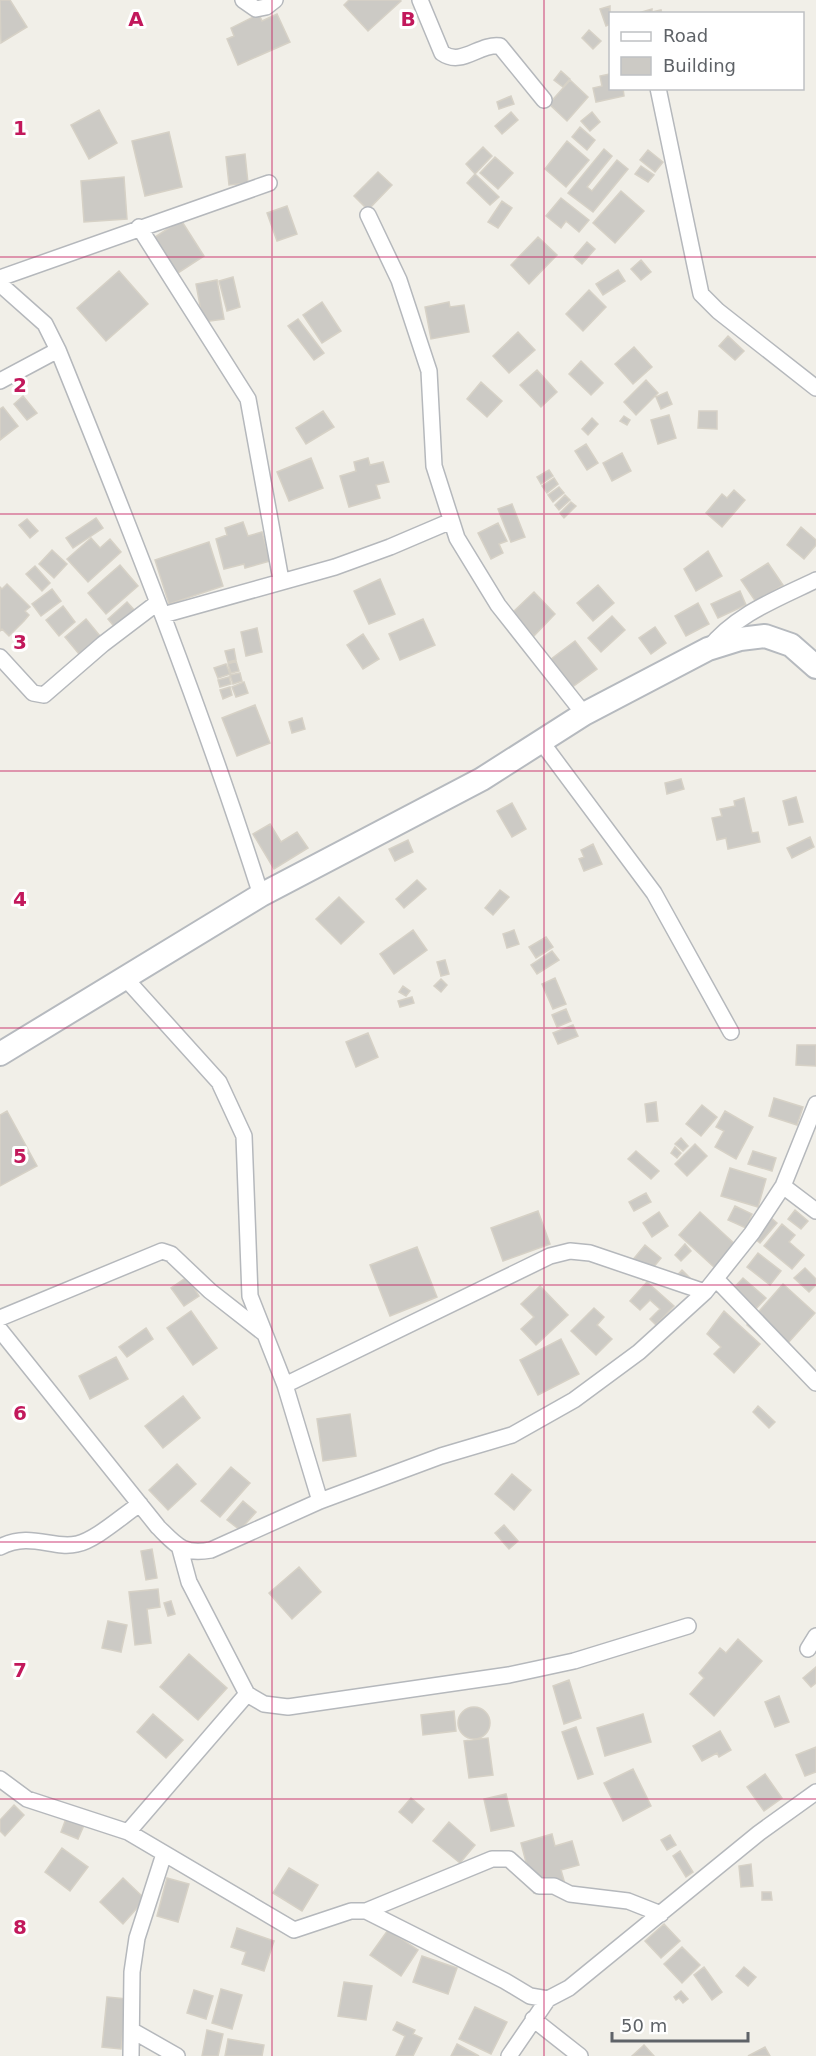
<svg xmlns="http://www.w3.org/2000/svg" width="816" height="2056" font-family="'DejaVu Sans',sans-serif">
<rect width="100%" height="100%" fill="#f1efe8"/>
<path fill="#cccac5" stroke="#d6d1c6" stroke-width="1.5" d="M0,0H10L27,27L1,43Z
M349,0H400L401,1L368,31L344,5Z
M610,6V24L606,26L600,9Z
M652,9V12L661,10L662,14H635Z
M259,14L262,21L277,14L290,42L238,65L227,39L234,36L231,28Z
M589,30L601,41L593,49L582,38Z
M561,71L570,79L563,87L554,80Z
M610,74V88H623L624,96L596,102L593,88L602,86L600,76Z
M570,80L588,97L567,121L549,104Z
M511,96L514,104L499,109L497,102Z
M99,110L117,143L89,159L71,125Z
M511,112L518,120L502,134L495,126Z
M592,112L600,122L590,131L581,121Z
M580,127L595,140L587,150L572,137Z
M169,132L182,187L145,196L132,141Z
M567,141L589,160L566,187L545,169Z
M483,147L492,156L475,174L466,164Z
M604,149L612,156L587,187L592,191L617,160L628,169L593,212L568,193Z
M648,150L663,162L655,172L640,160Z
M245,154L248,183L229,185L226,157Z
M495,157L513,173L498,189L480,173Z
M641,166L654,175L648,182L635,174Z
M378,172L392,185L368,210L354,196Z
M475,174L499,197L490,205L467,183Z
M124,177L127,219L84,222L81,181Z
M621,191L644,211L615,243L593,223Z
M561,198L589,220L579,232L566,221L561,228L546,216Z
M502,201L512,208L498,228L488,222Z
M287,206L297,234L277,241L267,213Z
M181,220L204,256L175,275L152,239Z
M538,237L557,255L529,284L511,265Z
M587,242L595,249L582,264L574,257Z
M641,260L651,272L641,280L631,269Z
M618,270L625,281L603,295L596,284Z
M119,271L148,304L106,341L77,308Z
M233,277L240,307L227,311L219,281Z
M217,280L224,319L203,322L196,284Z
M589,290L606,307L583,331L566,314Z
M322,302L341,331L322,343L303,315Z
M449,302L450,307L464,305L469,332L431,339L425,307Z
M298,319L324,353L314,360L288,326Z
M518,332L535,350L509,373L493,356Z
M728,336L744,351L735,360L719,346Z
M634,347L652,367L633,384L615,364Z
M581,361L603,383L591,395L569,374Z
M537,370L557,392L541,407L520,385Z
M646,380L658,393L636,415L624,402Z
M481,382L502,401L487,417L467,399Z
M667,392L672,404L661,409L656,397Z
M23,396L37,413L27,420L14,404Z
M3,407L18,426L0,440V409Z
M323,411L334,427L306,444L296,428Z
M699,411H717V429L698,428Z
M669,415L676,438L658,444L651,420Z
M624,416L630,420L627,425L620,421Z
M592,418L598,424L588,435L582,429Z
M586,444L598,463L587,470L575,451Z
M622,453L631,471L612,481L603,463Z
M311,458L323,488L289,501L277,472Z
M368,458L370,465L383,462L389,482L376,485L380,498L349,507L340,476L356,471L354,462Z
M549,470L553,476L541,484L537,477Z
M554,478L558,484L547,493L542,486Z
M559,487L564,493L553,502L548,495Z
M734,490L745,500L722,527L706,513L722,494L727,498Z
M565,495L570,500L559,510L555,505Z
M571,502L576,506L564,518L560,513Z
M512,504L525,537L511,542L498,509Z
M96,518L103,528L73,548L66,538Z
M27,519L38,531L30,538L19,525Z
M243,522L248,536L262,532L270,561L245,568L244,564L224,569L216,539L227,535L225,528Z
M498,523L507,541L499,544L503,553L491,559L478,533Z
M801,527L816,540V545L804,559L787,545Z
M91,538L100,548L110,539L121,552L88,582L67,559Z
M209,542L223,586L169,604L155,560Z
M52,550L67,564L54,578L39,564Z
M708,551L722,576L696,591L684,569Z
M768,563L783,585L756,602L741,580Z
M120,565L138,586L106,614L88,593Z
M35,566L50,583L42,591L26,574Z
M380,579L395,614L369,624L354,591Z
M7,584L30,607L25,611L29,615L24,621L9,636L2,629L0,631V587L2,589Z
M598,585L614,603L593,621L577,603Z
M52,589L61,601L41,616L32,604Z
M740,591L746,605L718,618L711,604Z
M534,592L555,614L534,636L512,613Z
M127,602L137,613L117,630L108,619Z
M698,603L709,624L686,636L675,616Z
M63,606L75,622L59,636L46,620Z
M612,616L625,630L601,652L588,638Z
M86,619L100,636L79,654L65,637Z
M423,619L435,645L400,660L389,634Z
M655,627L666,643L651,654L639,638Z
M257,628L262,652L246,656L241,632Z
M363,634L379,659L363,669L347,645Z
M575,641L597,669L571,688L550,660Z
M234,649L236,660L228,662L225,651Z
M236,661L239,671L231,673L228,664Z
M226,664L230,674L218,678L214,668Z
M240,673L242,681L233,684L230,675Z
M229,677L231,684L220,687L218,680Z
M244,682L248,693L236,697L232,687Z
M230,687L232,695L223,699L220,690Z
M255,705L270,743L237,756L222,718Z
M302,718L305,729L292,733L289,722Z
M681,779L684,789L667,794L665,783Z
M796,797L803,822L789,825L783,801Z
M744,798L752,833L758,832L760,842L728,849L726,838L717,840L712,818L722,816L720,809L735,806L734,801Z
M512,803L526,829L512,837L497,811Z
M270,824L281,842L297,832L308,848L274,869L253,834Z
M810,837L814,847L792,858L787,848Z
M408,840L413,852L395,861L389,849Z
M593,844L602,864L584,871L579,859L584,857L581,850Z
M417,880L426,889L404,908L396,899Z
M500,890L509,897L493,915L485,908Z
M339,897L364,922L341,944L316,919Z
M413,930L427,950L394,974L380,954Z
M514,930L519,944L507,948L503,934Z
M546,937L553,947L536,958L529,947Z
M552,951L559,960L537,974L531,965Z
M445,960L449,974L441,976L437,962Z
M555,978L566,1004L553,1009L542,984Z
M441,979L447,985L441,992L434,986Z
M403,986L410,991L406,996L399,992Z
M412,997L414,1003L400,1007L398,1001Z
M566,1009L571,1021L557,1027L552,1015Z
M573,1025L578,1036L558,1044L553,1033Z
M368,1033L378,1057L356,1067L346,1042Z
M797,1045H816V1066L796,1065Z
M774,1098L803,1107L797,1125L769,1116Z
M656,1102L658,1121L647,1122L645,1104Z
M702,1105L717,1117L701,1136L686,1124Z
M7,1111L37,1166L0,1186V1115Z
M725,1111L753,1127L736,1159L715,1147L724,1131L716,1127Z
M681,1138L688,1146L683,1151L675,1144Z
M695,1144L707,1156L687,1176L675,1164Z
M675,1147L681,1153L677,1158L671,1153Z
M636,1151L659,1171L651,1179L628,1159Z
M753,1151L776,1158L772,1171L748,1164Z
M730,1168L766,1179L758,1207L721,1196Z
M646,1193L651,1202L634,1211L629,1202Z
M735,1206L752,1214L746,1228L728,1220Z
M795,1210L808,1221L801,1229L788,1219Z
M538,1211L550,1244L503,1261L491,1228Z
M659,1212L668,1226L652,1237L643,1223Z
M700,1212L736,1245L715,1268L679,1235Z
M768,1215L777,1223L760,1243L751,1236Z
M782,1224L795,1235L789,1242L804,1255L792,1269L764,1246Z
M685,1244L691,1251L681,1261L675,1255Z
M645,1245L661,1258L643,1280L627,1267Z
M417,1247L437,1297L390,1316L370,1265Z
M758,1253L781,1271L770,1285L747,1267Z
M805,1268L816,1279V1285L809,1292L794,1278Z
M682,1270L690,1278L682,1286L674,1279Z
M187,1277L199,1296L184,1306L171,1288Z
M743,1278L766,1298L753,1312L730,1292Z
M647,1282L674,1306L656,1325L650,1319L660,1309L650,1300L640,1310L630,1301Z
M783,1284L815,1313L779,1353L747,1325Z
M540,1286L568,1315L536,1345L521,1329L534,1317L521,1304Z
M594,1308L604,1317L597,1325L612,1339L596,1355L571,1331Z
M191,1311L217,1348L193,1365L167,1328Z
M724,1311L760,1344L734,1373L714,1354L721,1347L707,1334Z
M146,1328L153,1339L127,1357L119,1347Z
M561,1339L579,1374L538,1395L520,1360Z
M116,1357L128,1379L90,1399L79,1376Z
M183,1396L200,1418L163,1448L145,1426Z
M758,1406L775,1422L769,1428L753,1412Z
M350,1414L356,1456L323,1461L317,1419Z
M177,1464L196,1484L168,1510L149,1490Z
M231,1467L250,1483L220,1517L201,1501Z
M512,1474L531,1490L514,1510L495,1494Z
M243,1501L256,1512L240,1530L227,1520Z
M504,1525L518,1541L509,1549L495,1533Z
M152,1549L157,1578L146,1580L141,1551Z
M299,1567L321,1592L292,1619L269,1593Z
M158,1589L160,1607L147,1609L151,1643L135,1645L129,1592Z
M171,1601L175,1614L168,1616L164,1603Z
M108,1621L127,1625L121,1652L102,1648Z
M738,1639L762,1661L714,1716L690,1694L704,1678L699,1673L720,1648L726,1653Z
M189,1654L227,1688L198,1720L160,1687Z
M816,1667V1683L811,1687L803,1678Z
M569,1680L581,1718L564,1724L553,1686Z
M779,1696L789,1722L775,1727L765,1702Z
M458 1723a16 16 0 1 1 32 0a16 16 0 1 1-32 0Z
M454,1711L456,1731L423,1735L421,1715Z
M153,1714L183,1740L166,1758L137,1732Z
M643,1714L651,1742L605,1756L597,1728Z
M576,1727L593,1774L578,1779L562,1732Z
M720,1731L731,1750L719,1757L717,1753L702,1761L693,1746Z
M488,1738L493,1775L469,1778L464,1741Z
M816,1747V1772L805,1776L796,1755Z
M633,1769L651,1806L623,1821L604,1783Z
M765,1774L782,1798L764,1811L747,1787Z
M506,1794L514,1826L491,1831L484,1799Z
M411,1798L424,1809L412,1823L399,1812Z
M14,1805L24,1815L5,1836L0,1831V1820Z
M67,1816L85,1823L78,1839L61,1832Z
M449,1822L475,1845L460,1863L433,1841Z
M552,1834L555,1846L572,1841L579,1865L561,1870L565,1884L534,1893L521,1843Z
M670,1835L676,1845L667,1850L661,1840Z
M62,1848L88,1867L70,1891L45,1872Z
M680,1851L693,1872L686,1877L673,1856Z
M751,1864L753,1886L741,1887L739,1866Z
M289,1868L318,1885L302,1911L273,1893Z
M123,1878L145,1899L123,1924L100,1902Z
M167,1878L189,1884L178,1922L157,1916Z
M762,1892H771L772,1900H762Z
M664,1924L680,1941L661,1958L645,1941Z
M237,1928L274,1941L264,1971L242,1964L246,1952L231,1947Z
M388,1930L418,1950L401,1976L370,1955Z
M682,1947L700,1965L682,1983L664,1964Z
M422,1956L457,1968L448,1994L413,1982Z
M704,1967L722,1992L712,2000L694,1975Z
M744,1967L756,1977L748,1986L736,1976Z
M344,1982L372,1986L366,2020L338,2016Z
M221,1989L242,1995L232,2029L212,2023Z
M194,1990L213,1996L206,2019L187,2013Z
M681,1991L688,1999L683,2003L679,1998L676,2000L674,1997Z
M107,1997L127,1999L121,2049L102,2047Z
M475,2007L507,2022L491,2054L459,2039Z
M397,2022L415,2030L413,2034L422,2038L413,2056H396L405,2036L393,2030Z
M207,2030L223,2034L218,2056H202Z
M228,2039L264,2045L262,2056H225Z
M457,2044L479,2056H451Z
M644,2045L654,2056H632Z
M765,2047L770,2056H748Z"/>
<g fill="none" stroke-linecap="round" stroke-linejoin="round">
<defs>
<path id="street" d="M243,0L256,9L266,7L275,0
M420,0L442,53C462,67 479,43 500,46L544,100
M658,88L701,294L718,311L816,388
M368,215L399,280L429,371L434,466L457,538L498,605L584,714
M139,227L248,399L281,580
M0,278L269,183
M0,284L45,324L58,350C131,530 202,710 261,895
M0,381L58,350
M163,615L335,567L390,547L451,521
M708,649C736,614 777,599 816,580
M0,657L33,693L44,695L103,644L157,603
M540,740L654,893L731,1032
M126,979L219,1082L244,1136L250,1296L285,1385L320,1501
M783,1186L816,1211
M716,1279L816,1383
M0,1318L162,1251L171,1254L210,1291L265,1334
M0,1330L158,1527C177,1546 183,1555 211,1550L320,1501L441,1456L512,1435L574,1400L639,1352L705,1292L752,1233L783,1186L816,1104
M285,1385L550,1256L570,1251L590,1253L705,1292
M0,1547C31,1531 53,1550 77,1544C96,1540 123,1515 140,1504
M180,1549L189,1582L247,1694L264,1704L288,1707L509,1675L574,1661L688,1626
M808,1649L816,1636
M0,1779L27,1799L128,1832L294,1930L351,1911H366L505,1981L530,1996L548,1999L569,1988L759,1833L816,1792
M128,1832L247,1694
M366,1911L492,1859H509L539,1886H554L570,1894L628,1901L661,1914
M533,2019L580,2056
M133,2031L177,2056
M131,2056L132,1972L137,1938L164,1854
M509,2056L548,1999"/>
<path id="secondary" d="M0,1054L261,895L482,779L584,714L708,649L740,639L765,636L791,645L816,667"/>
</defs>
<use href="#street" stroke="#b5b8bc" stroke-width="18"/>
<use href="#secondary" stroke="#b6babf" stroke-width="26"/>
<use href="#street" stroke="#fff" stroke-width="15"/>
<use href="#secondary" stroke="#fff" stroke-width="22"/>
</g>
<path fill="none" stroke="#c2185b" stroke-width="1.5" stroke-opacity="0.55" d="M272,0V2056M544,0V2056M0,257H816M0,514H816M0,771H816M0,1028H816M0,1285H816M0,1542H816M0,1799H816"/>
<g font-size="20" text-anchor="middle" font-weight="bold" fill="#c2185b" stroke="#fff" stroke-width="6" stroke-linejoin="round" paint-order="stroke">
<text x="136" y="26">A</text>
<text x="408" y="26">B</text>
<text x="20" y="135">1</text>
<text x="20" y="392">2</text>
<text x="20" y="649">3</text>
<text x="20" y="906">4</text>
<text x="20" y="1163">5</text>
<text x="20" y="1420">6</text>
<text x="20" y="1677">7</text>
<text x="20" y="1934">8</text>
</g>
<rect x="609" y="12" width="195" height="78" fill="#ffffff" stroke="#bfc1c3" stroke-width="1.5"/>
<rect x="621" y="32" width="30" height="9" fill="#ffffff" stroke="#bfc1c3" stroke-width="1.5"/>
<text x="663" y="42" font-size="18" fill="#5f6368">Road</text>
<rect x="621" y="57" width="30" height="18" fill="#cccac5" stroke="#bfc1c3" stroke-width="1.5"/>
<text x="663" y="72" font-size="18" fill="#5f6368">Building</text>
<path d="M612 2032v9h136v-9" fill="none" stroke="#5f6368" stroke-width="3"/>
<text x="621" y="2032" font-size="18" fill="#5f6368" stroke="#ffffff" stroke-width="4.5" paint-order="stroke">50 m</text>
</svg>
